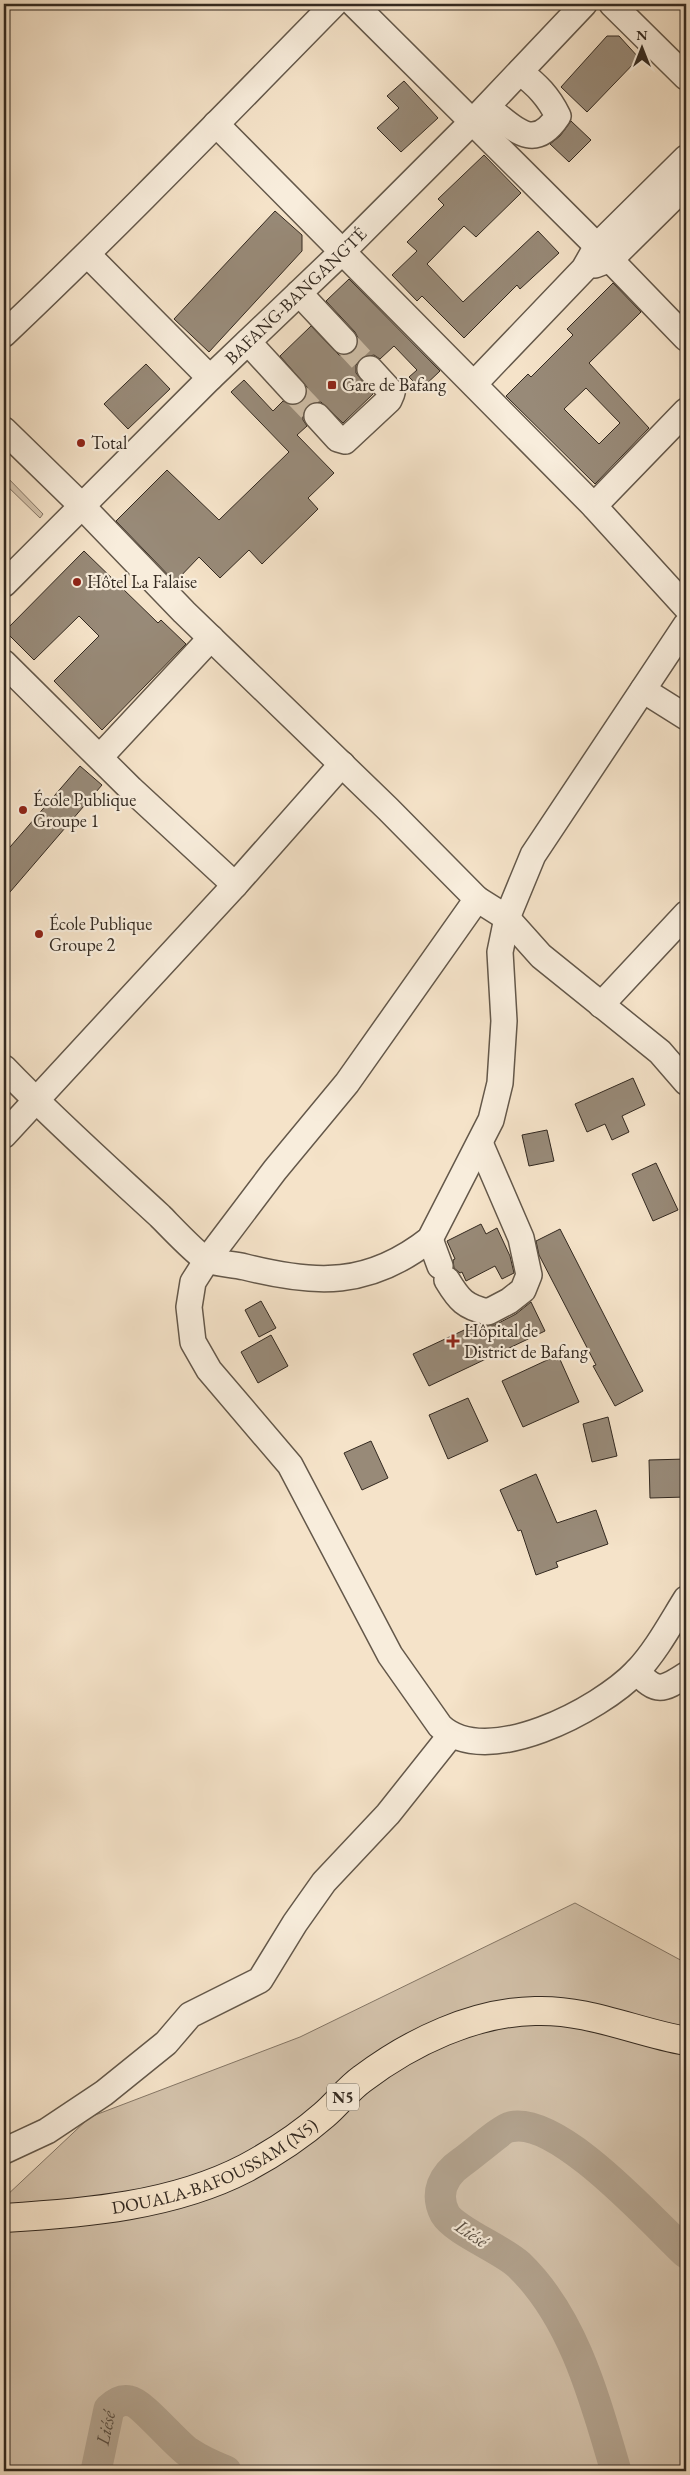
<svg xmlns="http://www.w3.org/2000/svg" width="690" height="2475" viewBox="0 0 690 2475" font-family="'EB Garamond',serif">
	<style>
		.green { fill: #d4c3ac; stroke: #847666 }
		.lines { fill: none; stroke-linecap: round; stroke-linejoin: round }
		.river { stroke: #b3a490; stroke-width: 31 }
		.building { fill: #988a78; stroke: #332920; fill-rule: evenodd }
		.minor-tunnel { stroke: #cebea7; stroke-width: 25; stroke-dasharray: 25 12; stroke-linecap: butt }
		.minor-casing { stroke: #64584a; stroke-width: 28 }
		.highway-casing { stroke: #332920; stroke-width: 30 }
		.minor { stroke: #f8eddc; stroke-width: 25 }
		.highway { stroke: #f5e3c9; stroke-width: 28 }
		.poi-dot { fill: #8f2418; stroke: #f8eddc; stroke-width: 2 }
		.labels { text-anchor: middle; stroke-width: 4.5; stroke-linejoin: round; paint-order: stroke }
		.shield { fill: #f8eddc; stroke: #6e6458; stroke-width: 1 }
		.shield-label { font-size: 16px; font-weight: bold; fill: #332920 }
		.street-label { font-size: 18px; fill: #332920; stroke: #f8eddc }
		.poi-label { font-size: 18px; fill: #332920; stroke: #f8eddc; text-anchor: start }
		.water-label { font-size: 19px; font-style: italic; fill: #594e42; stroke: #f8eddc }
	</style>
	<rect width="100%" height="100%" fill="#f5e3c9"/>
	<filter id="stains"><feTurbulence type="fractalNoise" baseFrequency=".004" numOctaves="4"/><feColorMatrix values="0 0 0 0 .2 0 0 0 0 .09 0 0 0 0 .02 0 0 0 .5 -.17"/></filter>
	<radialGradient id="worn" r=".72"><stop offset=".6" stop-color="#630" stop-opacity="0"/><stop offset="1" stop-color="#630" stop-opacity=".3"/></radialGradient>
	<g class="green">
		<polygon points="4,474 43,514 40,518 4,483"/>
		<polygon points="575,1903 686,1963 686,2471 4,2471 4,2198 90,2117 300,2037"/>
	</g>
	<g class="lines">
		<g class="river">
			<path id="s1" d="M96,2471L109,2409C115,2403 122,2399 130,2401C142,2403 174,2442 188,2452C200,2460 213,2466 226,2471"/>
			<path d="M616,2471C595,2400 574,2318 519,2265C502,2249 455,2231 445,2214C434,2193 443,2175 462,2162C471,2156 503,2128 510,2127C558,2115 652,2221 686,2253"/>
		</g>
	</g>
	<g class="building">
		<polygon points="607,36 619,36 639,58 587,112 561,87"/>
		<polygon points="404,81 438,118 401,152 377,128 399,108 387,96"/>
		<polygon points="571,121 591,140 569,162 550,144 560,136"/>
		<polygon points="484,155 521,193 476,237 464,226 427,264 463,302 538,231 559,253 520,289 517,285 464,338 422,296 417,301 392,275 417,251 407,242 444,205 438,199"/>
		<polygon points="275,211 302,235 302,251 209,352 174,319"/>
		<polygon points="349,279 440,371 421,389 409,377 417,370 394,346 380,359 374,355 361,358 356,365 356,373 373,394 343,423 321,402 308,405 303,412 303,420 307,426 297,435 334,473 308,498 318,509 262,564 249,550 220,578 199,557 175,582 116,521 167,470 219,520 289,452 231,392 244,380 273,411 283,401 296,405 303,401 307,395 307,387 280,356 311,326 339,355 347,355 354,351 358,338 355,332 326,301"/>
		<path d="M613,283L641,312L589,363L649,428L595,484L506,396L528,374L531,377L573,335L567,329ZM586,388L620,423L599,444L564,409Z"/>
		<polygon points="146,364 170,389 128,429 104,404"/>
		<polygon points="84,551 158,623 161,620 186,644 102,730 54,681 99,636 79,616 34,660 5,631"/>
		<polygon points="80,766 102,785 4,899 4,854"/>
		<polygon points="633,1078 645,1105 622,1116 629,1132 612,1140 605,1124 587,1132 575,1104"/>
		<polygon points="547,1130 554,1161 529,1166 522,1135"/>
		<polygon points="656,1163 678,1210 653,1221 632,1174"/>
		<polygon points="481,1224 486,1234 497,1228 510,1256 514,1273 502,1279 495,1266 466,1281 462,1272 460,1273 454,1268 453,1260 455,1259 447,1241"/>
		<polygon points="560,1229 643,1391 615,1406 593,1366 596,1365 539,1255 536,1241"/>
		<polygon points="261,1301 276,1328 259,1337 245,1310"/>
		<polygon points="531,1302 545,1331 429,1386 413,1354 477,1324 495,1325 516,1314"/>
		<polygon points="271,1335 288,1366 258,1383 241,1352"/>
		<polygon points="558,1355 579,1402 523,1427 502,1381"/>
		<polygon points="468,1398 488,1441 448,1459 429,1415"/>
		<polygon points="608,1417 617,1456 592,1462 583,1424"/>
		<polygon points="371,1441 388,1478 362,1490 344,1453"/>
		<polygon points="686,1459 686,1497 650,1498 649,1460"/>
		<polygon points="536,1474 557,1523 596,1510 608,1544 556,1562 558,1567 536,1575 521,1530 518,1531 500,1490"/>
	</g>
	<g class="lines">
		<g class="minor-tunnel">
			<polyline points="344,341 370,369"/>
			<polyline points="293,391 317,416"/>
		</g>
		<g class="minor-casing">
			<g id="minor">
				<polyline points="354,4 597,246 686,338"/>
				<polyline points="612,4 686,77"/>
				<path d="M487,107C513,127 533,154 558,116C548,96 537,85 520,72"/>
				<polyline points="216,124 594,506 686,607"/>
				<polyline points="88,255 210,378"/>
				<polyline points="595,265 611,259 686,185"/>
				<polyline points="299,293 344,341"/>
				<path d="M4,334C117,227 225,115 334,4"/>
				<polyline points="248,342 293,391"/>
				<polyline points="474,384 584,269 597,246 686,158"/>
				<polyline points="317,416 338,439 345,441 389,400 392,393 370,369"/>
				<polyline points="4,430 81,505 184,612 388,809 477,899 507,918 541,956 660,1052 686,1082"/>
				<polyline points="594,506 686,411"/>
				<path id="s2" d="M4,584L210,378L343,251L473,121L584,4"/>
				<polyline points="4,663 131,789 235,885"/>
				<polyline points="643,690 686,717"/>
				<polyline points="100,757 211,638"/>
				<path d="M477,899L347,1083L275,1170L207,1260L193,1282L189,1307L193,1342L209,1370L290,1465L390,1655L440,1726C486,1770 600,1710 637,1671C656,1651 671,1623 686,1599"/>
				<polyline points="601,1005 686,914"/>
				<path d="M4,1068C54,1120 108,1168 160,1216C170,1226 197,1255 207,1260C218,1264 233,1264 245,1267C316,1285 369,1287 430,1239L491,1120L500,1083L504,1021L500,952L507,918L533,855L686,625"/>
				<polyline points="4,1135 235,885 342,764"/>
				<polyline points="430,1239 440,1266"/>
				<path d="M447,1280C459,1300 465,1307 488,1312L509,1301L523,1290L529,1275L521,1238L480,1143"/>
				<path d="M637,1671C656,1694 663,1690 686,1675"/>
				<polyline points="4,2151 47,2131 104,2093 166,2043 190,2015 260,1980 295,1923 324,1882 388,1814 450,1736"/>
			</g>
		</g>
		<g class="highway-casing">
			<g id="highway">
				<path id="s3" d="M4,2218C85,2213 173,2206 246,2168C274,2153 300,2136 324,2115C337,2104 348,2089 362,2079C411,2042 474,2012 535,2011C588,2009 635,2032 686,2041"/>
			</g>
		</g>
		<use href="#minor" class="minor"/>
		<use href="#highway" class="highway"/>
	</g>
	<g class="poi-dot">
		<rect x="327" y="380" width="10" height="10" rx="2.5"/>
		<circle cx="81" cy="443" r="5"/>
		<circle cx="77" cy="582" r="5"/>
		<circle cx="23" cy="810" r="5"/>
		<circle cx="39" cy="934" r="5"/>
		<path d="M450.5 1333.5h5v5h5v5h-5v5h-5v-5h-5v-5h5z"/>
	</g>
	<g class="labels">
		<rect class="shield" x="327" y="2083.5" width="32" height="27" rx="4"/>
		<g class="shield-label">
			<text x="343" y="2103">N5</text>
		</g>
		<g class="street-label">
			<text dy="6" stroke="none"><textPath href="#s2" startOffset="410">BAFANG-BANGANGTÉ</textPath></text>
			<text dy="6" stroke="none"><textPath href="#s3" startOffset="220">DOUALA-BAFOUSSAM (N5)</textPath></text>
		</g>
		<g class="poi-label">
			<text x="342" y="391">Gare de Bafang</text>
			<text x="91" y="449">Total</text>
			<text x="87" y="588">Hôtel La Falaise</text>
			<text x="33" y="806">École Publique<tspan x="33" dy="21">Groupe 1</tspan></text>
			<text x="49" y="930">École Publique<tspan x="49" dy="21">Groupe 2</tspan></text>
			<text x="464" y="1337">Hôpital de<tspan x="464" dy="21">District de Bafang</tspan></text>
		</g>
		<g class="water-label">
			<text transform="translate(472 2233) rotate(34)" y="7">Liésé</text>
			<text dy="7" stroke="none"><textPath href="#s1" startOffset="44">Liésé</textPath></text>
		</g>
	</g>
	<rect width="690" height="2475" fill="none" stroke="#f5e3c9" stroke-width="20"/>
	<rect x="5" y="5" width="680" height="2465" fill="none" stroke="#332920" stroke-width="2.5"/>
	<rect x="10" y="10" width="670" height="2455" fill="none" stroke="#332920"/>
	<g transform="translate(642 48)" stroke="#f8eddc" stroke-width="4" paint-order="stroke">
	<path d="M0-4L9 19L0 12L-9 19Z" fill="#332920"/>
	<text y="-8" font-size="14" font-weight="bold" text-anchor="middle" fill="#332920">N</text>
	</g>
	<rect width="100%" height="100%" filter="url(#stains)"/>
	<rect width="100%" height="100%" fill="url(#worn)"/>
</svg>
